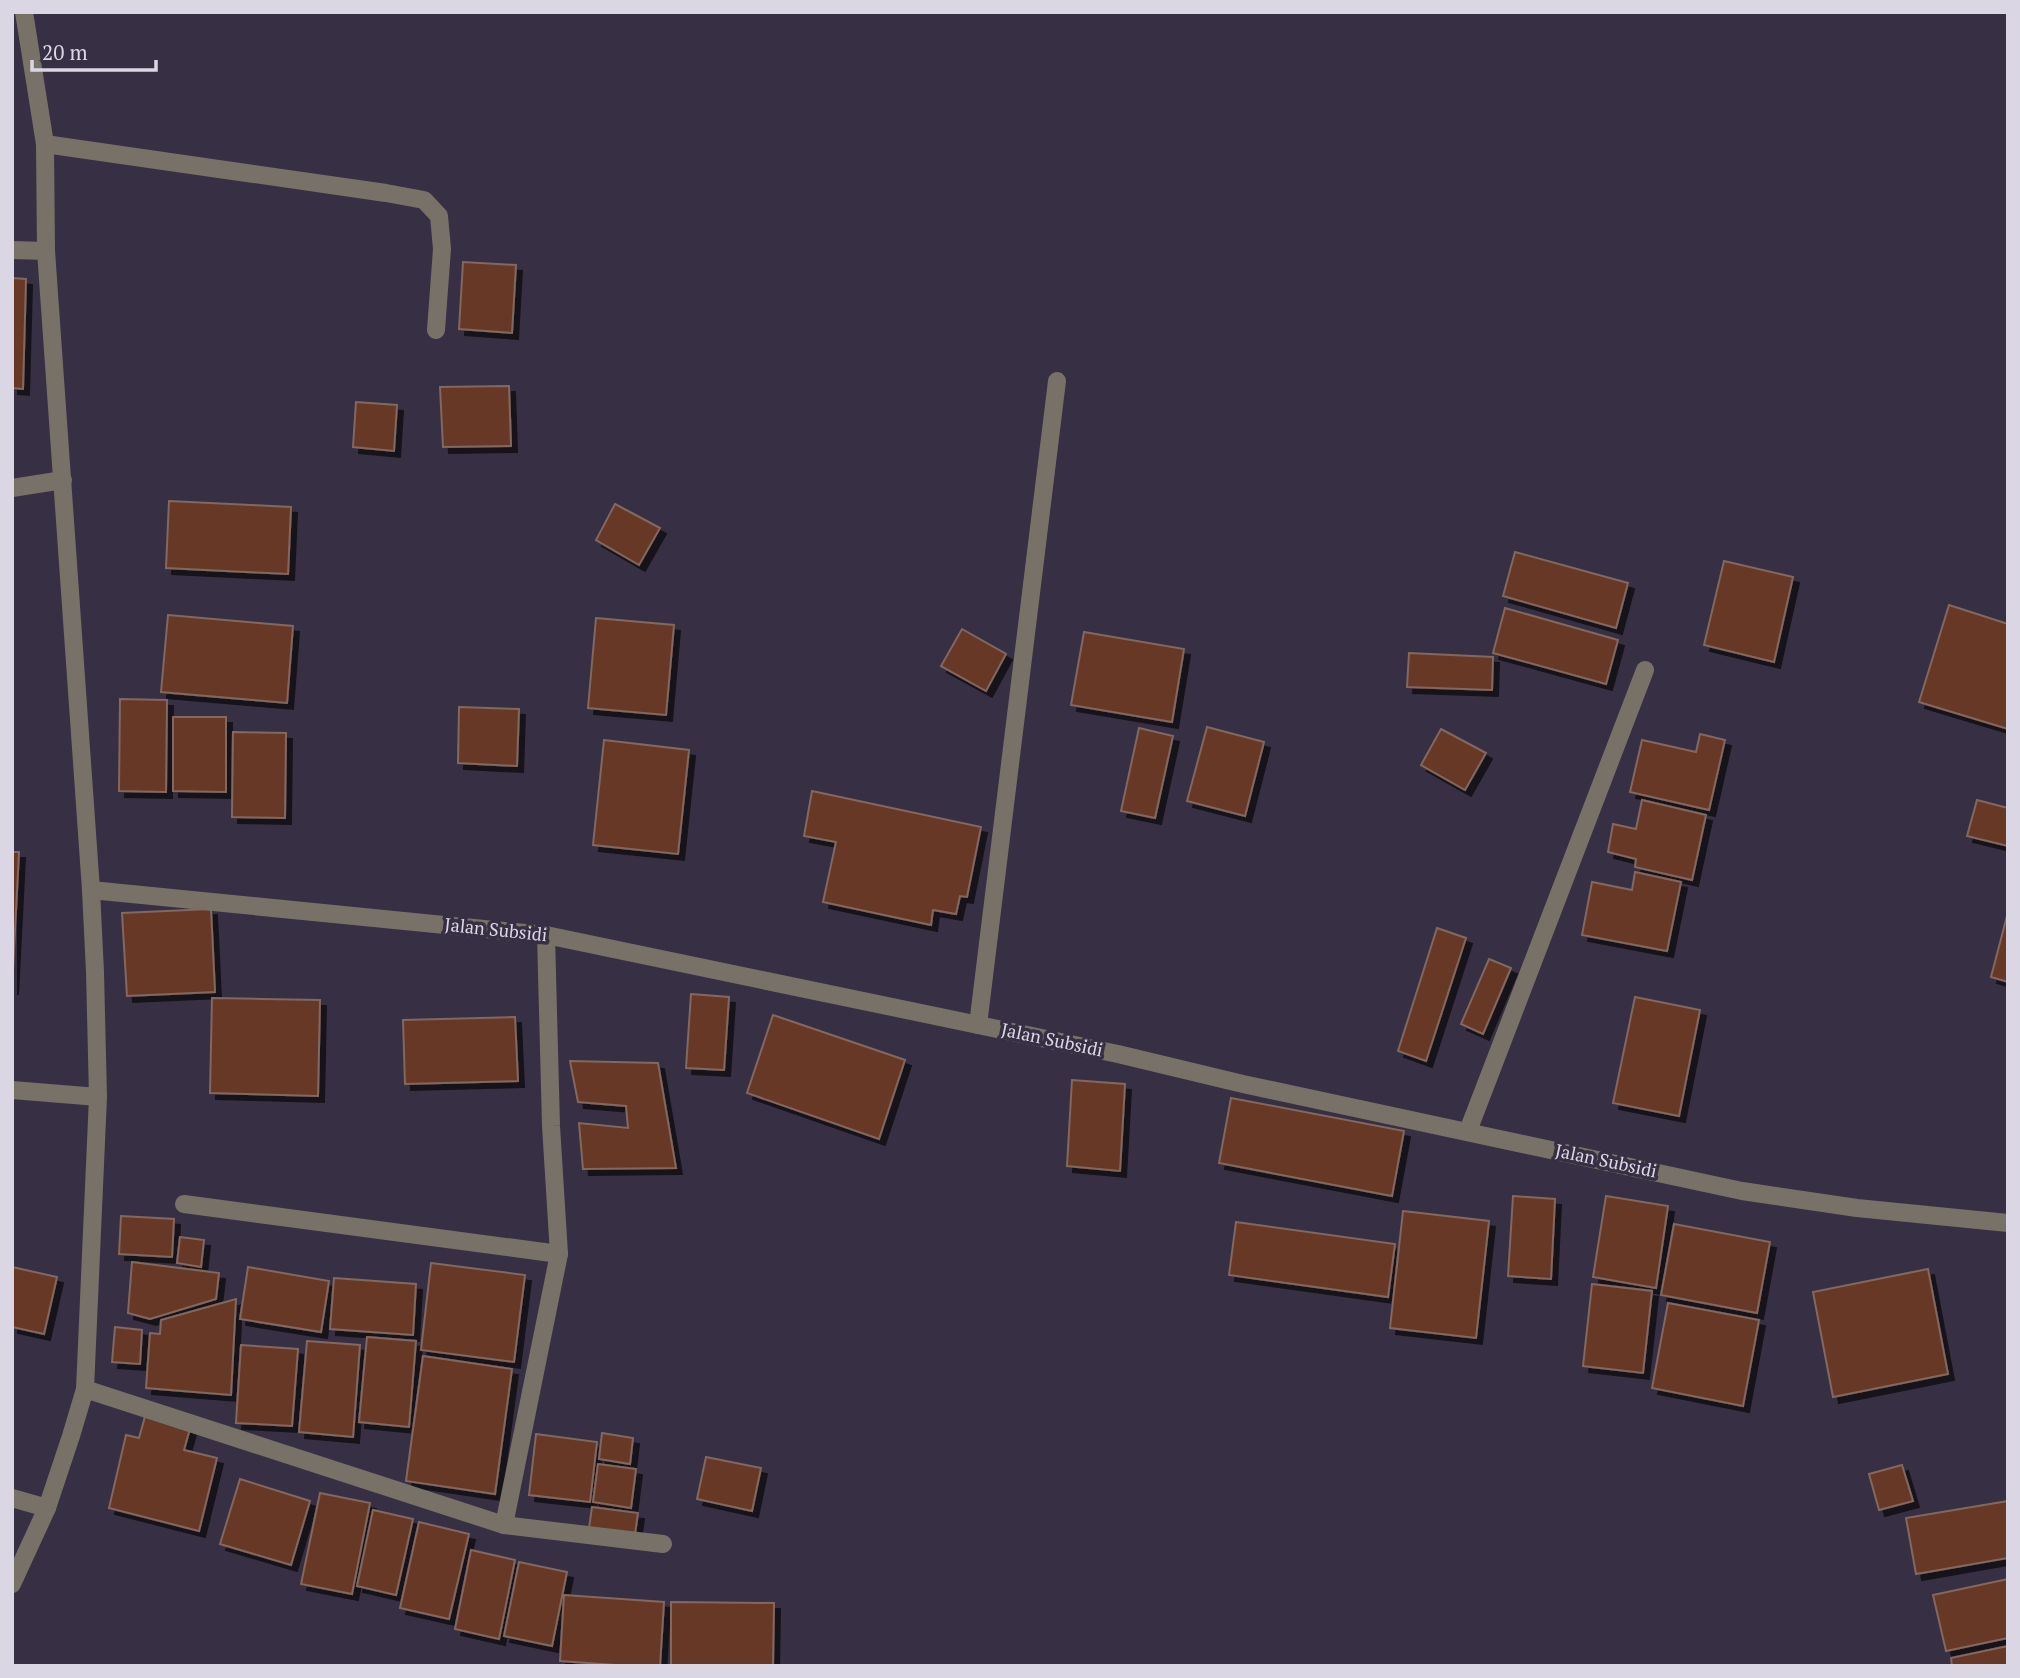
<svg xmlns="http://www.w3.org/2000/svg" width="2020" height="1678" viewBox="0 0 2020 1678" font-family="'PT Serif',serif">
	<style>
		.building { fill: #683726; stroke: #82675e; stroke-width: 2; filter: url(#shadow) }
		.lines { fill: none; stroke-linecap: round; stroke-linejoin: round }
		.minor { stroke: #787167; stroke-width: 18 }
		.labels { text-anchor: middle; stroke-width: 7; stroke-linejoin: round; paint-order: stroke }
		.street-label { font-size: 18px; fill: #dbd6e4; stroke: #372f44 }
	</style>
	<defs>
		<filter id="shadow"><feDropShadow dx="6" dy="6" stdDeviation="0" flood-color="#0009"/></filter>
	</defs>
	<rect width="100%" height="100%" fill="#372f44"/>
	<g class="building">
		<polygon points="463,262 516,265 512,333 459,329"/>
		<polygon points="12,278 26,279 23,389 12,388"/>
		<polygon points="509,386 511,446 443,447 440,387"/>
		<polygon points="356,402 397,405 394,451 353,447"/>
		<polygon points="169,501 291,507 288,574 166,568"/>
		<polygon points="615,504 660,528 639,565 596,540"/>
		<polygon points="1515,552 1628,583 1616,628 1503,596"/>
		<polygon points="1724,561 1793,577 1774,662 1704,645"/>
		<polygon points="1949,605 2008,624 2008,729 1919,702"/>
		<polygon points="1505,608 1618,640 1606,684 1493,653"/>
		<polygon points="168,615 293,626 287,703 161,692"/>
		<polygon points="596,618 674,625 666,715 588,708"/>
		<polygon points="962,629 1006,654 986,691 941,666"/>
		<polygon points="1084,632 1184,649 1172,722 1071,705"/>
		<polygon points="1409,653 1493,657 1492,690 1407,687"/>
		<polygon points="120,699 167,700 166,792 119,791"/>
		<polygon points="459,707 519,709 517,766 458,763"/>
		<polygon points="173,717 226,717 226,792 173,791"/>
		<polygon points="1207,727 1264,742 1245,816 1187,801"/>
		<polygon points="1139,728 1173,736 1155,818 1121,811"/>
		<polygon points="1441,729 1486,753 1465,790 1421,765"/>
		<polygon points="233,732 286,733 285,818 232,817"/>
		<polygon points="1700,734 1725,740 1709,810 1630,792 1642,740 1696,752"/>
		<polygon points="604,740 689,750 678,854 593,845"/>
		<polygon points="812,791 981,827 967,897 960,896 956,914 933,910 931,925 823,902 836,842 804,836"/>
		<polygon points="1642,800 1706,815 1692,880 1635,867 1636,859 1608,852 1613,824 1636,829"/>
		<polygon points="1977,800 2008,808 2008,846 1967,836"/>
		<polygon points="12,852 19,852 12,989"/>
		<polygon points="1635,872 1681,882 1667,951 1582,935 1592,882 1632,890"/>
		<polygon points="211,909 215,992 127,996 122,913"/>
		<polygon points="2008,912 2008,982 1991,977"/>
		<polygon points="1437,928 1466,938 1426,1061 1398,1051"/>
		<polygon points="1489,959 1511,968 1483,1034 1461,1024"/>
		<polygon points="691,994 729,997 724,1070 686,1068"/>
		<polygon points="1635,997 1700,1010 1679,1116 1613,1103"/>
		<polygon points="212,998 320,1000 318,1096 210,1093"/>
		<polygon points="773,1015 905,1060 879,1139 747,1093"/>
		<polygon points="515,1017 518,1081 405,1084 403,1020"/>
		<polygon points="570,1061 658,1063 676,1168 583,1169 579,1123 628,1128 626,1106 578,1102"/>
		<polygon points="1072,1080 1125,1084 1120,1171 1067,1166"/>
		<polygon points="1231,1098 1404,1131 1392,1196 1219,1163"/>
		<polygon points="1513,1196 1555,1199 1551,1279 1508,1276"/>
		<polygon points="1606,1196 1668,1206 1656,1288 1593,1277"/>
		<polygon points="1403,1211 1489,1221 1476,1338 1390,1328"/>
		<polygon points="121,1216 174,1219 172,1257 119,1254"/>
		<polygon points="1236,1222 1395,1244 1388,1297 1229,1275"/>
		<polygon points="1674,1224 1770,1242 1757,1313 1661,1295"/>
		<polygon points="180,1237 204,1240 201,1267 177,1263"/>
		<polygon points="132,1262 219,1273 216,1299 150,1319 128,1313"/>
		<polygon points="431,1263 525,1275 514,1362 421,1350"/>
		<polygon points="12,1267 57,1277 44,1334 12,1327"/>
		<polygon points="248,1267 329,1281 321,1332 240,1319"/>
		<polygon points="1928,1269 1948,1374 1833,1397 1813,1292"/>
		<polygon points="334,1278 416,1284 413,1335 330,1329"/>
		<polygon points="1592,1284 1652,1291 1643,1373 1583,1366"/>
		<polygon points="236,1299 231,1395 146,1388 150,1333 160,1334 161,1320"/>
		<polygon points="1668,1303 1759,1320 1743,1406 1652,1388"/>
		<polygon points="115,1327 142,1330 140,1364 112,1362"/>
		<polygon points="367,1337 416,1341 409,1427 359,1422"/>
		<polygon points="307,1341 360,1345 353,1437 299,1432"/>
		<polygon points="241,1345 298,1349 292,1426 236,1423"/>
		<polygon points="423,1356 512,1369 495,1494 406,1481"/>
		<polygon points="146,1413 191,1425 184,1450 217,1458 199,1531 109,1508 126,1435 139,1438"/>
		<polygon points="602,1433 633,1438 630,1464 599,1459"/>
		<polygon points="536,1434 597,1442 590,1502 529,1495"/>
		<polygon points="706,1457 761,1468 752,1511 697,1499"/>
		<polygon points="598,1464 636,1469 631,1508 593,1502"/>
		<polygon points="1902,1465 1913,1501 1879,1510 1869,1474"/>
		<polygon points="240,1479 310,1501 291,1565 220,1544"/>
		<polygon points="320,1493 370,1503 352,1594 301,1584"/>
		<polygon points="2008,1501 2008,1558 1916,1574 1906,1518"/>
		<polygon points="592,1507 638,1513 635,1534 589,1528"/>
		<polygon points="373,1510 413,1519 396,1595 357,1586"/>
		<polygon points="419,1522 469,1534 449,1619 400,1608"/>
		<polygon points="471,1550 515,1560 499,1639 455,1629"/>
		<polygon points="519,1562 567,1572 552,1646 504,1636"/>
		<polygon points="2008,1579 2008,1638 1946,1651 1933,1595"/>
		<polygon points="564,1595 664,1602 660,1666 630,1666 560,1661"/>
		<polygon points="671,1602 774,1603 773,1666 671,1666"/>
		<polygon points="2008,1646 2008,1666 1952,1666 1951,1658"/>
	</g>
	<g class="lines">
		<g class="minor">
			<polyline points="45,144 386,193 424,200 439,216 442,249 436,330"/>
			<polyline points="12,250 46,251"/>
			<polyline points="12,488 63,480"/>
			<polyline points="91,890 546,935 1118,1054 1243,1084 1742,1191 1857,1208 2008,1223"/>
			<polyline points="978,1025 1057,381"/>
			<polyline points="12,1090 98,1097"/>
			<polyline points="1468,1131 1645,670"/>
			<polyline points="184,1204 559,1254"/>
			<polyline points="85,1389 504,1525 663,1544"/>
			<polyline points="12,1498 47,1508"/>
			<polyline points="504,1525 559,1254 551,1126 546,935"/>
			<polyline points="12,1584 47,1508 71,1436 85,1389 98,1097 95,972 91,890 46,251 45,144 24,12"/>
		</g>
	</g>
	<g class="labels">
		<g class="street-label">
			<text transform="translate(496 930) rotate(6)" y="6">Jalan Subsidi</text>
			<text transform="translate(1052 1040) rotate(12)" y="6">Jalan Subsidi</text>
			<text transform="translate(1606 1161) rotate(12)" y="6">Jalan Subsidi</text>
		</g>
	</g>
	<rect width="2020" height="1678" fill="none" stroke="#dbd6e4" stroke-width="28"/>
	<path d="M32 60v10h124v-10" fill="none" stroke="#dbd6e4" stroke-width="3.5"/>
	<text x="42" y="60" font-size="21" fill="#dbd6e4" stroke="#372f44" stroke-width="5" paint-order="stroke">20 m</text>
</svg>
